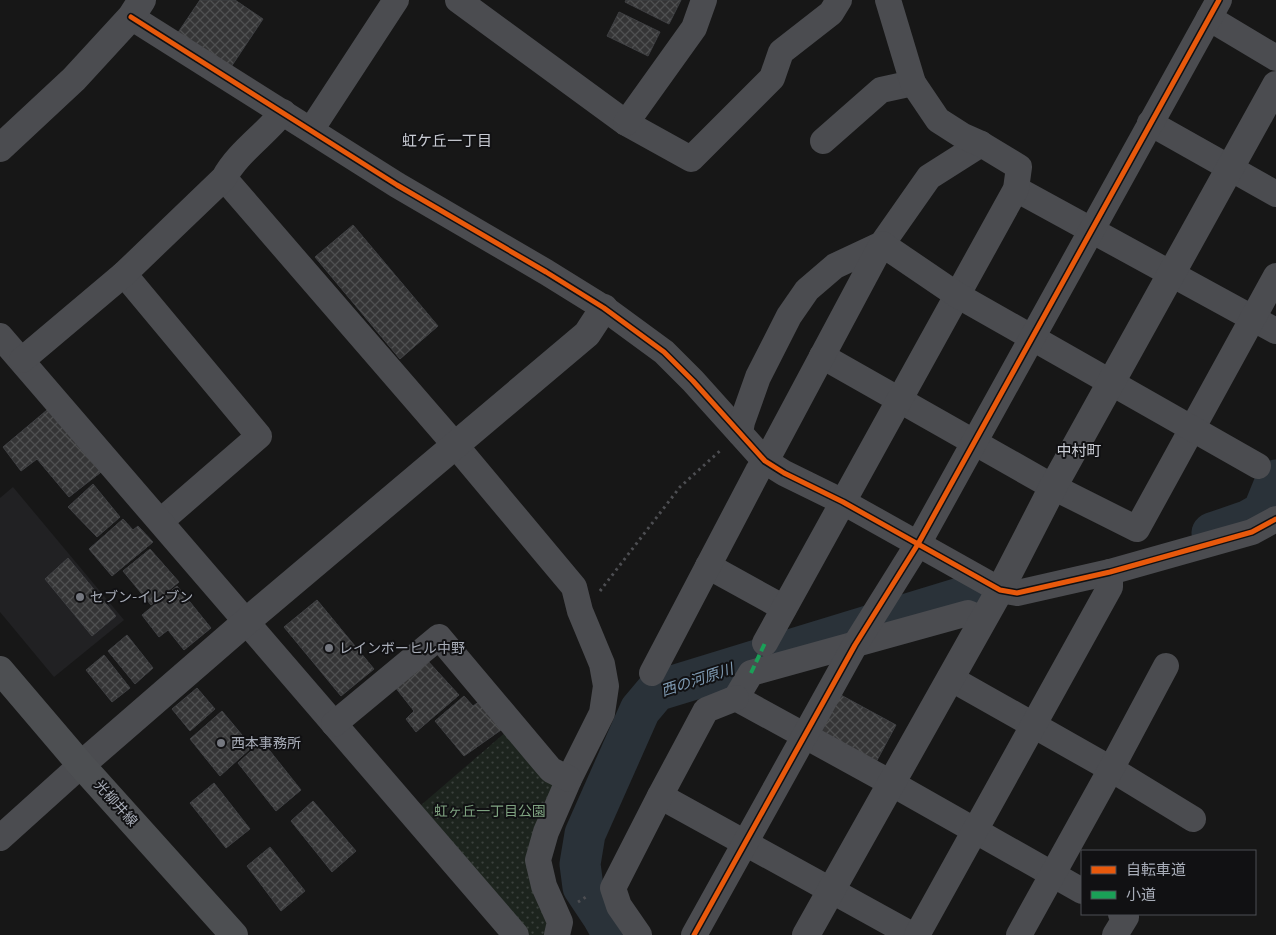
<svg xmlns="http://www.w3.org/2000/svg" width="1276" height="935" viewBox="0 0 1276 935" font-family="Montserrat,'Noto Sans JP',sans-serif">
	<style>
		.built { fill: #212123 }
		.park { fill: url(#park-dots) }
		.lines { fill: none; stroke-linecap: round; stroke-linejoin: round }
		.river { stroke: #2a3239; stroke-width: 41 }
		.building { fill: url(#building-cross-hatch); stroke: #3f4043 }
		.path { stroke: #4d4e52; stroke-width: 3; stroke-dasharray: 2.5 4; stroke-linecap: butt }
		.minor { stroke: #4b4c50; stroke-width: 26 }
		.tertiary { stroke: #4b4c50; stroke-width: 28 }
		.primary { stroke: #4d4f52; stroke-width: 28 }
		.quiet { stroke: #1a9f57; stroke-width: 4; stroke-dasharray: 8 4; stroke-linecap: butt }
		.cycleway-casing { stroke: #111113; stroke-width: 8 }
		.cycleway { stroke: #e8590c; stroke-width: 5 }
		.poi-dot { fill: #757880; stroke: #111113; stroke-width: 2 }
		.labels { text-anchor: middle; stroke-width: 4; stroke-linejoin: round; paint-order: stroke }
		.poi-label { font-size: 14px; fill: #a8adb8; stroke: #111113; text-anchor: start }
		.street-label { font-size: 14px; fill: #a8adb8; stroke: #111113 }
		.park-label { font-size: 14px; fill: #7fa381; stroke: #111113 }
		.neighbourhood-label { font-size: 15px; fill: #c9ccd4; stroke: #111113 }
		.water-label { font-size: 15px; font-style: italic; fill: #7f9bb3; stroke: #111113 }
	</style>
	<defs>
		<pattern id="park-dots" width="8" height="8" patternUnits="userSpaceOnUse" patternTransform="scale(1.25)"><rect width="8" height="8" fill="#1d241e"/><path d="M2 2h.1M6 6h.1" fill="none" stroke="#3b413d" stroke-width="1.8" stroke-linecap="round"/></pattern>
		<pattern id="building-cross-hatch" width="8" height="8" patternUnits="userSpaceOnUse" patternTransform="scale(1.25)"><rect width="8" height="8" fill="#353536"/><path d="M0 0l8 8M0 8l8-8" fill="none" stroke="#4f5051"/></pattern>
	</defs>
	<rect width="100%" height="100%" fill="#171717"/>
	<polygon class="built" points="13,487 124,620 54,677 0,612 0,498"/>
	<polygon class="park" points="507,731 555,785 535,836 552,929 547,935 528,935 420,806"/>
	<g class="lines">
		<g class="river">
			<polyline points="1212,533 1247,521 1263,512 1276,480"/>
			<polyline points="613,935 603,917 583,887 580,864 585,834 640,710 656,691 966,596"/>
		</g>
	</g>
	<g class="building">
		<polygon points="200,0 235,0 263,19 229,70 177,34"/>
		<polygon points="626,0 681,0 669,24 625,2"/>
		<polygon points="619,12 660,32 648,56 607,36"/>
		<polygon points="353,225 438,326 400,359 315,257"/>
		<polygon points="53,405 105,469 69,497 37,459 21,471 3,447"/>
		<polygon points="93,484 120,517 97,537 68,507"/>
		<polygon points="123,519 133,530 138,526 153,542 112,576 89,549"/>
		<polygon points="150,549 179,582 151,605 123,571"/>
		<polygon points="68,558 116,616 92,636 45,579"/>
		<polygon points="177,586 211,628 184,650 168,630 159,637 142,615"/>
		<polygon points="317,600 374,669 341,696 284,627"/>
		<polygon points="127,635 153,668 135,684 108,651"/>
		<polygon points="104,655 130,688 112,702 86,670"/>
		<polygon points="426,659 459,695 416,732 406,719 414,711 395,687"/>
		<polygon points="197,688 215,709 190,731 172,709"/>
		<polygon points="839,694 896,725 875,764 818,734"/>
		<polygon points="464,696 473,706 480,701 501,730 464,756 435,721"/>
		<polygon points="222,711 252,747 220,776 190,739"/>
		<polygon points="262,741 301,790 276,811 238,763"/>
		<polygon points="214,783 250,829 226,848 190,803"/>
		<polygon points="313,801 356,851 332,872 291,821"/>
		<polygon points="270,847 305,891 281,911 247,866"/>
	</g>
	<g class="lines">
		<g class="path">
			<polyline points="600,591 680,487 722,449"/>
			<polyline points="578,902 589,895"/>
		</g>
		<g class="minor">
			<polyline points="458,0 626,123 691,159 772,78 781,52 831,13 839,0"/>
			<polyline points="131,17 397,185 546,272 604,308 664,352 693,381 765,461 784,473 843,502 1000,590 1017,593 1110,572 1252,532 1276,519"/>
			<polyline points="1209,18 1276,58"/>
			<polyline points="626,123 694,28 704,0"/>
			<polyline points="1150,123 1276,194"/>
			<polyline points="311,130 396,0"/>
			<polyline points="823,141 881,90 913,83"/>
			<polyline points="224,178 456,446 574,587 580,611 602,664 606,686 602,713 569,779 546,832 538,860 544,886 560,922 557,935"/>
			<polyline points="1016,189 1276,331"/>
			<polyline points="124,274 259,436 161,521"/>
			<polyline points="0,336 516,935"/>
			<polyline points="822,356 1053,487 1137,529 1276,276"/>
			<path d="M22,360L124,274L224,178C238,152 265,135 283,112"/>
			<polyline points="740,433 742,422 758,377 789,316 807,290 835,266 882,244 929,177 981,144"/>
			<polyline points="708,566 784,608"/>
			<polyline points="983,619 968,613 751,673 736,698 891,783 1082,891"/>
			<polyline points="765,643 1016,189 1019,167 981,144 963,136 938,120 913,83 888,0"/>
			<polyline points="652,673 758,471 772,450 882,244 957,295 1258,466"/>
			<polyline points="950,678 1111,769 1193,819"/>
			<polyline points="334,724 439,637 551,770 569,779"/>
			<polyline points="660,796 912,935"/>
			<polyline points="0,838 81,765"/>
			<polyline points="639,935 619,906 613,888 660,796 706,710 736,698"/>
			<polyline points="694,935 855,645 918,544 1219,0"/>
			<polyline points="917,935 1110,587 1110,572"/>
			<polyline points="1019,935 1111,769 1166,666"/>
			<polyline points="1115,935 1126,917 1121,914"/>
		</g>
		<g class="tertiary">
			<polyline points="0,148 74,79 131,17 142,0"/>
			<polyline points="81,765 247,621 587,334 604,308"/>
			<polyline points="806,935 1000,590 1053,487 1276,85"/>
		</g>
		<polyline class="primary" points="0,670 81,765 234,935"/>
		<polyline class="quiet" points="751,673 765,643"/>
		<g class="cycleway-casing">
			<g id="cycleway">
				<polyline points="131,17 397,185 546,272 604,308 664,352 693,381 765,461 784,473 843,502 1000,590 1017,593 1110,572 1252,532 1276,519"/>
				<polyline points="694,935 855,645 918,544 1219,0"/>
			</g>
		</g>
		<use href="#cycleway" class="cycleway"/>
	</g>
	<g class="poi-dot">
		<circle cx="80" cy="597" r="5"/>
		<circle cx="329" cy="648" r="5"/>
		<circle cx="221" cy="743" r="5"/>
	</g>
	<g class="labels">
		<g class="poi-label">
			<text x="90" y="602">セブン-イレブン</text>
			<text x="339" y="653">レインボーヒル中野</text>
			<text x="231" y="748">西本事務所</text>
		</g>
		<g class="street-label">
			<text transform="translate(116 803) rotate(48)" y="5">光柳井線</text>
		</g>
		<g class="park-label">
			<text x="490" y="816">虹ヶ丘一丁目公園</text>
		</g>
		<g class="neighbourhood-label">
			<text x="447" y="146">虹ケ丘一丁目</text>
			<text x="1079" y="456">中村町</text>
		</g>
		<g class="water-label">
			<text transform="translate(697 680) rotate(-18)" y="5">西の河原川</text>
		</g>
	</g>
	<rect x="1081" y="850" width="175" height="65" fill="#111113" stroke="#4d4f55"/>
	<rect x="1091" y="866" width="25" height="8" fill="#e8590c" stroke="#4d4f55"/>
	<text x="1126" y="875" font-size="15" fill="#a8adb8">自転車道</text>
	<rect x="1091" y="891" width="25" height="8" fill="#1a9f57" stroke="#4d4f55"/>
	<text x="1126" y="900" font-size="15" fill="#a8adb8">小道</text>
</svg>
